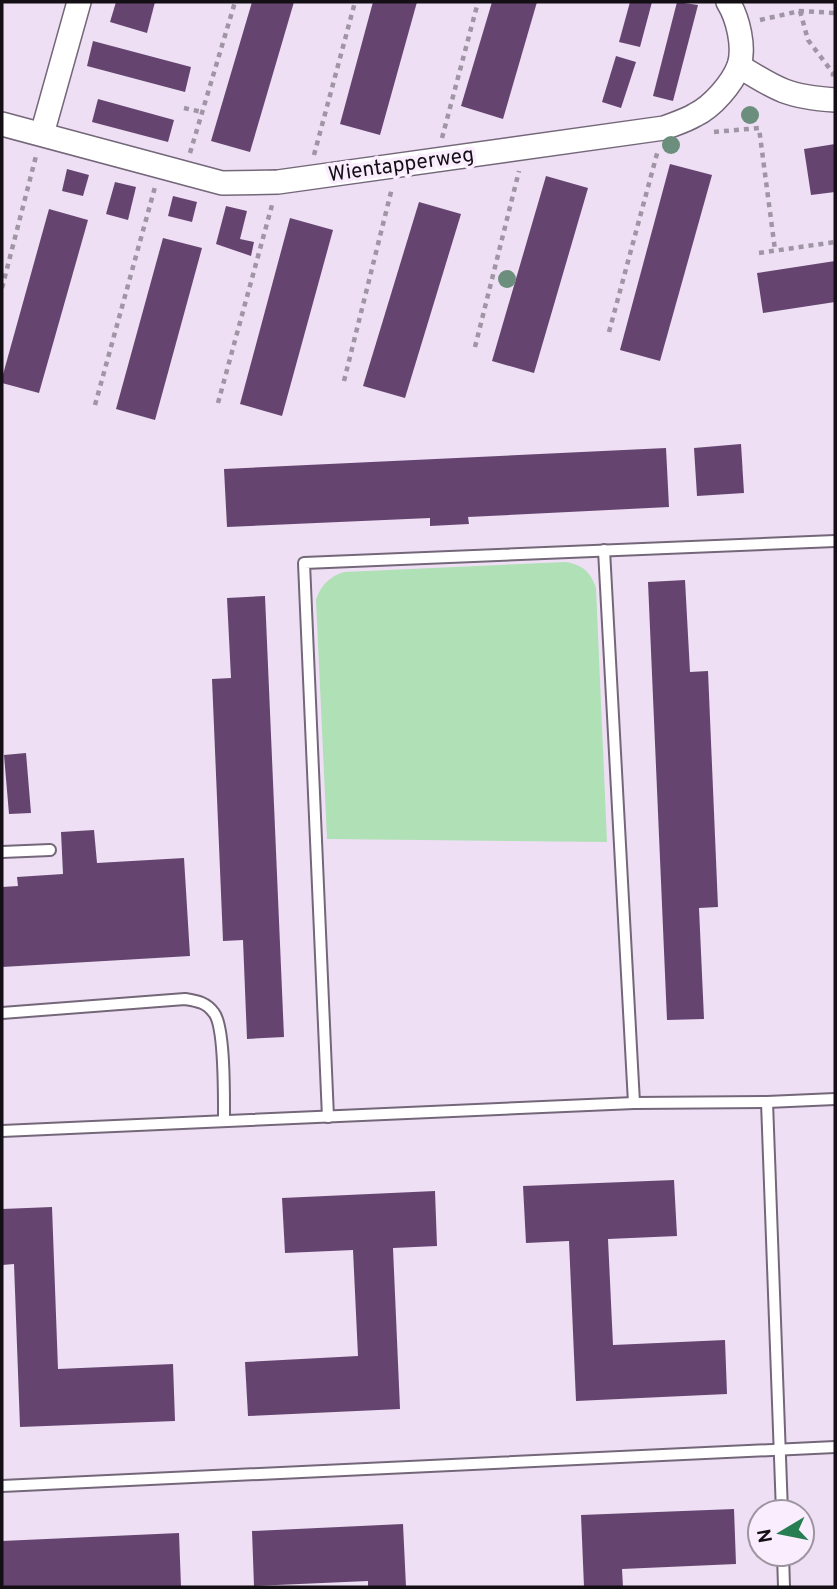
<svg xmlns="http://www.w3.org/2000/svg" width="837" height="1589" viewBox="0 0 837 1589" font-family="Overpass,sans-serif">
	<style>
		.green { fill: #b0e1b6 }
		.building { fill: #654570 }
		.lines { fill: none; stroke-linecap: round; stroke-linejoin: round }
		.lane-casing { stroke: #746779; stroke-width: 14 }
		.street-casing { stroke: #746779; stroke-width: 26 }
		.path { stroke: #a095a4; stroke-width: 4.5; stroke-dasharray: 5 5; stroke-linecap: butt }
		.lane { stroke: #fff; stroke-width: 10 }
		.street { stroke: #fff; stroke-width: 23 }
		.tree { fill: #6b8f7c }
		.labels { text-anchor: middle; stroke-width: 7; stroke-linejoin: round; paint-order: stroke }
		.street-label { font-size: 21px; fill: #140f15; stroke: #faeefe }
	</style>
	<rect width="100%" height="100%" fill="#eedff4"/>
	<path class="green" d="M566,562C582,565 590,571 596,588L607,842L327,839L316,600C320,586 330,576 344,572Z"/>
	<g class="building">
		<polygon points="116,2 155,2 147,33 110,22"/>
		<polygon points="252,2 294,2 250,152 211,141"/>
		<polygon points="373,2 417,2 380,135 340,124"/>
		<polygon points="492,2 537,2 503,119 461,106"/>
		<polygon points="630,2 652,2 640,47 619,42"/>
		<polygon points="677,2 698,5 673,101 653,96"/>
		<polygon points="93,41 191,67 185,92 87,66"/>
		<polygon points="616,56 636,62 621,108 602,102"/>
		<polygon points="98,99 174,120 168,142 92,122"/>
		<polygon points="835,144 835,192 811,195 804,149"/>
		<polygon points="670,164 712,175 660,361 620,350"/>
		<polygon points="67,169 89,175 83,196 62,191"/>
		<polygon points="546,176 588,188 534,373 492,361"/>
		<polygon points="115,182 136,187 128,220 106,214"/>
		<polygon points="173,196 197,202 192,222 168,216"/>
		<polygon points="419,202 461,214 405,398 363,386"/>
		<polygon points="226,206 247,211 240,239 254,242 251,256 216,244"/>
		<polygon points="49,209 88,220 39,393 2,383 2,378"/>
		<polygon points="290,218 333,230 282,416 240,404"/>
		<polygon points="163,238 202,248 155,420 116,409"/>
		<polygon points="835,261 835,302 763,313 757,273"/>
		<polygon points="741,444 744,493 697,496 694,448"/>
		<polygon points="666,448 669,507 468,517 469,524 430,526 430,518 227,527 224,469"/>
		<polygon points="685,580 690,672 708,671 718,907 699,908 704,1019 667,1020 648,582"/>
		<polygon points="265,596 284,1037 247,1039 243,940 223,941 212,679 231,678 227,598"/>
		<polygon points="26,753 31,813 9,814 4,755"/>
		<polygon points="94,830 97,863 184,858 190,956 2,967 2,887 18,886 17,877 63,874 61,832"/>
		<polygon points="674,1180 677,1236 608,1239 613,1345 725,1340 727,1394 576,1401 569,1241 526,1243 523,1186"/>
		<polygon points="435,1191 437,1246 393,1248 400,1409 248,1416 245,1362 358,1356 353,1250 285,1253 282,1198"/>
		<polygon points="52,1207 58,1369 173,1364 175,1421 20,1427 14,1264 2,1265 2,1209"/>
		<polygon points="734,1509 736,1564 622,1569 623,1587 584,1587 581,1515"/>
		<polygon points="403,1524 406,1587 368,1587 368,1581 254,1586 252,1531"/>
		<polygon points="179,1533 181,1587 2,1587 2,1541"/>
	</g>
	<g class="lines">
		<g class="lane-casing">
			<g id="lane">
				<polyline points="604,550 634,1103"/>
				<polyline points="2,852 50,850"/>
				<path d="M2,1013L185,999C197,1001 206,1002 214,1013C225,1027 224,1099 224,1121"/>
				<polyline points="767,1102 782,1512"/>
				<polyline points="328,1117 304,563 835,541"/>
				<polyline points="2,1131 634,1103 767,1102 835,1099"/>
				<polyline points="2,1486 835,1447"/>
				<polyline points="783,1554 784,1587"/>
			</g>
		</g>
		<g class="street-casing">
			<g id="street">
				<path d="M739,66C777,90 789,97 835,100"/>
				<path d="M2,124L222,183L278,182L664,128C674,124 685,121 695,115C712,107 732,84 739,66C745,47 738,18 728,2"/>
				<polyline points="42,134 79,2"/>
			</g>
		</g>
		<g class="path">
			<polyline points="800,11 808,40 833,73 833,79"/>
			<polyline points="760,20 800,11 835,13"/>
			<polyline points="184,108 202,112"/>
			<polyline points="714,132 759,128 775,250"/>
			<polyline points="442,138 478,2"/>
			<polyline points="190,153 235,2"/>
			<polyline points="314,155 355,2"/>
			<polyline points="759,253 835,242"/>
			<polyline points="2,288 36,156"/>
			<polyline points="609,332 658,150"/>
			<polyline points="475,347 519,171"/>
			<polyline points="344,381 392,188"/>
			<polyline points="218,403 272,205"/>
			<polyline points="95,405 155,187"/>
		</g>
		<use href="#lane" class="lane"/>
		<use href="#street" class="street"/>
	</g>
	<g class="tree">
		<circle cx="750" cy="115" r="9"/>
		<circle cx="671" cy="145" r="9"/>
		<circle cx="507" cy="279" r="9"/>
	</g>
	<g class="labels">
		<g class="street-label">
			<text transform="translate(401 164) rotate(-8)" y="7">Wientapperweg</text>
		</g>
	</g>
	<rect width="837" height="1589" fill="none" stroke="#140f15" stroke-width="7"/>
	<g transform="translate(781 1533) rotate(260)"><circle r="33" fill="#faeefe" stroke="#9e95a1" stroke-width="2"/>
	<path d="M0-5L12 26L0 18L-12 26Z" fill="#277e52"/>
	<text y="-10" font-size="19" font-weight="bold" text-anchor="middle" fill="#140f15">N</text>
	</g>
</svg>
